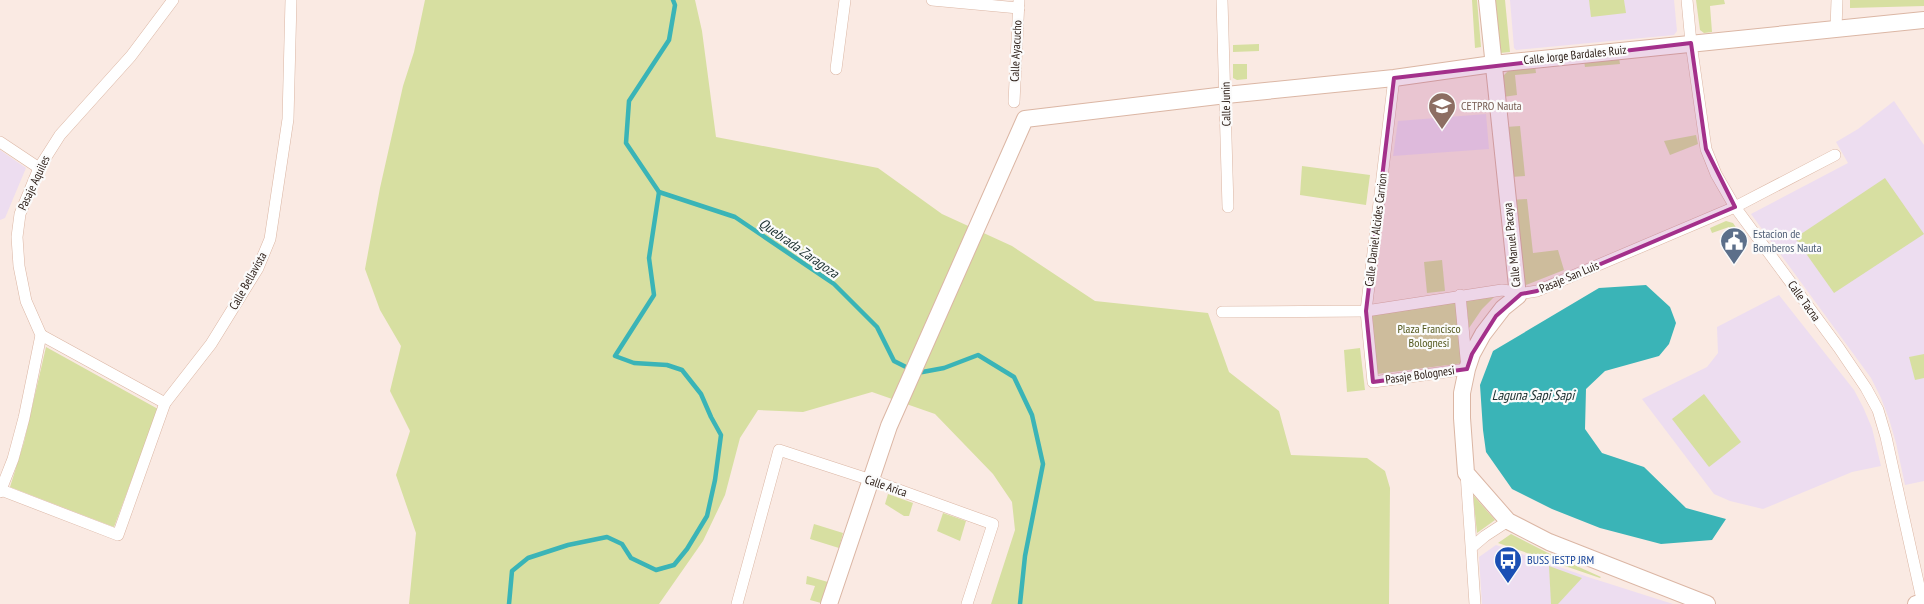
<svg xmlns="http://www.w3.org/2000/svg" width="1924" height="604" viewBox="0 0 1924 604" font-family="'PT Sans Narrow',sans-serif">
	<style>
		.education { fill: #edddf0 }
		.green { fill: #d7dfa1 }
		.water { fill: #3ab4b7 }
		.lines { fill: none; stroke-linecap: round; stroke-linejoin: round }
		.stream { stroke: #3ab4b7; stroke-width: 4.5 }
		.street-casing { stroke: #dbb6a4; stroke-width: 12 }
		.secondary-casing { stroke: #dbb6a4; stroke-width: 18 }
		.street { stroke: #fff; stroke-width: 11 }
		.secondary { stroke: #fff; stroke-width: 16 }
		.marked { fill: #a3308b; fill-opacity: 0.2; stroke: #a3308b; stroke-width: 4; stroke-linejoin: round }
		.labels { text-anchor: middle; stroke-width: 4.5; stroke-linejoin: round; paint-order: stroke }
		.street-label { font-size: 12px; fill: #2e2019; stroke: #fbfbfb }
		.education-label { font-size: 12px; fill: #785e54; stroke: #fbfbfb; text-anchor: start }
		.service-label { font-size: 12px; fill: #4e5e75; stroke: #fbfbfb; text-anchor: start }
		.park-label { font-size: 12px; fill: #54591f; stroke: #fbfbfb }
		.transit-label { font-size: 12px; fill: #164399; stroke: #fbfbfb; text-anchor: start }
		.water-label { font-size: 14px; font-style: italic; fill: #1a2f2f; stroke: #fbfbfb }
	</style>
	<rect width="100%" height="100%" fill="#faeae3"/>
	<g class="education">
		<polygon points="1510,0 1674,0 1677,31 1674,35 1516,50 1514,48"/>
		<polygon points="1894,101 1924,145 1924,481 1905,485 1896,443 1889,419 1881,398 1871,378 1751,214 1848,163 1836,142 1858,129"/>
		<polygon points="1486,114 1489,149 1393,156 1398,121"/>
		<polygon points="0,150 26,168 5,218 0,220"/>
		<polygon points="1779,295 1854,390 1863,407 1872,428 1881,466 1852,472 1763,509 1730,501 1714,494 1642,399 1707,367 1718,353 1717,327"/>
		<polygon points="1496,545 1588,577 1673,604 1482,604 1479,557"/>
	</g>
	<g class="green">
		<polygon points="425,0 695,0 702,31 716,137 878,168 942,214 1012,246 1095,301 1208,313 1229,372 1279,411 1291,455 1367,458 1385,471 1390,488 1389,604 991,604 1015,530 1012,502 993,474 935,414 872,392 803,412 758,410 740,438 725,495 703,541 659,604 409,604 416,533 396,475 410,431 390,391 401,346 380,310 365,269 380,188 403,86 414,52"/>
		<polygon points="1472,0 1477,0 1481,47 1475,48"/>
		<polygon points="1495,0 1505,0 1510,52 1500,53"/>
		<polygon points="1589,0 1624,0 1626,13 1591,17"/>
		<polygon points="1696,0 1724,0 1725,4 1710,6 1712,32 1704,33 1700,30"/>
		<polygon points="1850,0 1924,0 1924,6 1850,8"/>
		<polygon points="1259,44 1259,51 1233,52 1233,45"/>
		<polygon points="1619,58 1620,64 1585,67 1584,61"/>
		<polygon points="1233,64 1247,64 1247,79 1237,80 1233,78"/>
		<polygon points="1535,66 1536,73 1515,75 1517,95 1503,97 1503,76 1509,70"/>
		<polygon points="1520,126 1525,176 1511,177 1506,127"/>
		<polygon points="1696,135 1698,144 1670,155 1664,141"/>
		<polygon points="1302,166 1370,175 1366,205 1300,195"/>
		<polygon points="1885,178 1924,234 1834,293 1795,238"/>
		<polygon points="1527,199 1533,253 1558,250 1564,270 1526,285 1519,281 1510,200"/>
		<polygon points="1726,221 1733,223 1748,245 1741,249 1729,227 1712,233 1710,228"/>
		<polygon points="1442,260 1445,291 1427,293 1424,262"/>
		<polygon points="1495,296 1482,309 1469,328 1466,299"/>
		<polygon points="1456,299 1464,363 1377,374 1368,315"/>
		<polygon points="46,347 158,409 114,527 10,487 24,442"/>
		<polygon points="1360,348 1365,390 1347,392 1344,350"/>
		<polygon points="1924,354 1924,378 1915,380 1909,357"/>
		<polygon points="1704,394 1741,442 1709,467 1672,419"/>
		<polygon points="888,494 913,503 909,516 904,516 885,504"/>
		<polygon points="1473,495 1495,520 1477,533"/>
		<polygon points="943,513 966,521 960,541 937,531"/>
		<polygon points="814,524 843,533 839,548 810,539"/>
		<polygon points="1511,534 1550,554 1601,577 1600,578 1498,543"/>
		<polygon points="1549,566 1582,578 1558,604 1551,604"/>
		<polygon points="807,576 828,582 821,603 810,600 815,586 806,584"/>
	</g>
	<polygon class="water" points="1646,285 1670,307 1676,323 1669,344 1659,356 1605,371 1586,389 1585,429 1602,453 1644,467 1686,508 1726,519 1712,540 1661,544 1600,528 1552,509 1512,489 1486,452 1483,430 1480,385 1493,351 1599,288"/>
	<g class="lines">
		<g class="stream">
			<polyline points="673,0 675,5 669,40 629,101 626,143 659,192 735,217 834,284 877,327 894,361 910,369"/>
			<polyline points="917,373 944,368 978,355 1014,377 1032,415 1043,464 1025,556 1020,604"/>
			<polyline points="509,604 512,571 528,558 568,545 607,537 622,544 631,558 656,570 674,565 687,549 707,516 715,480 721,435 711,417 701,394 682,370 667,365 634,363 615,356 654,295 649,258 659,192"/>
		</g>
		<g class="street-casing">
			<g id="street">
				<polyline points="932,0 1019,8"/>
				<polyline points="1222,0 1228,207"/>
				<polyline points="1687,0 1691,43 1706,149 1716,174 1735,207 1839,348 1866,388 1878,410 1886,437 1923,604"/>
				<polyline points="1836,29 1837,0"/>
				<polyline points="836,69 845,0"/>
				<polyline points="1394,78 1366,311 1373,382 1467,369 1460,295"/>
				<polyline points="1014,102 1019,0"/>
				<polyline points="0,142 39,168"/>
				<polyline points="1222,312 1366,311 1502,290 1524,293 1537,291 1735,207 1835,155"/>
				<polyline points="41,335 165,403"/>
				<polyline points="1466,473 1475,604"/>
				<polyline points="1,490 118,535 165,403 211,344 258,268 270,239 288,119 291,0"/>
				<polyline points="0,492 13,459 24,418 41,335 26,301 19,266 17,237 20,214 39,168 60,135 131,56 173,0"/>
				<polyline points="1472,547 1485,536 1508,521"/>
				<polyline points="737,604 779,450 871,480 993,524 967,604"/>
			</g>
		</g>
		<g class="secondary-casing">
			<g id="secondary">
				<polyline points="1487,0 1518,296 1503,308 1483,334 1472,354 1467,369 1462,393 1462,418 1466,473 1508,521 1549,542 1707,604"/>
				<polyline points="829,604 889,426 1025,119 1226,95 1394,78 1493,64 1924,20"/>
				<polyline points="1916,604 1924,602"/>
			</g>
		</g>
		<use href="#street" class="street"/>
		<use href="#secondary" class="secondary"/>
	</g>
	<path class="marked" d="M1691,43L1706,149L1735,207L1537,291L1521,294L1496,316L1472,354L1467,369L1373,382L1366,311L1394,78Z"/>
	<defs>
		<g id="university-pin" transform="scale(1.4375)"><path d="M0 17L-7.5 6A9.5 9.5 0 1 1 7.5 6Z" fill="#8d6e63" stroke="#fbfbfb"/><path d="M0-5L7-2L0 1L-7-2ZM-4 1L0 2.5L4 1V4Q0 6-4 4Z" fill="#fff"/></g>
		<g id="civic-pin" transform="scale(1.4375)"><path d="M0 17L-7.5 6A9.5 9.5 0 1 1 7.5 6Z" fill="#5c6f8a" stroke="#fbfbfb"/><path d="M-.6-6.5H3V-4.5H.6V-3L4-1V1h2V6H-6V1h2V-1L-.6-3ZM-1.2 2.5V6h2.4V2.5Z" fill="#fff"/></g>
		<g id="bus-pin" transform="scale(1.4375)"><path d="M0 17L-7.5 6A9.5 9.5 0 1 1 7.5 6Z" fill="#1a4fb4" stroke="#fbfbfb"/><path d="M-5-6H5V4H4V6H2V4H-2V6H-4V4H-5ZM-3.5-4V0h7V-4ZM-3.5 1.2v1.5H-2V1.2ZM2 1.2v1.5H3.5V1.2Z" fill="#fff"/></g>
	</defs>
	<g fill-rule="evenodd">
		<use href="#university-pin" x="1442" y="106"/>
		<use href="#civic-pin" x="1734" y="241"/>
		<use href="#bus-pin" x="1508" y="560"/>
	</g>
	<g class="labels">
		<g class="street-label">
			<text transform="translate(1016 51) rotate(-87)" y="4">Calle Ayacucho</text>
			<text transform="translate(1575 55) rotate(-6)" y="4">Calle Jorge Bardales Ruiz</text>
			<text transform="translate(1226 104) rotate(-91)" y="4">Calle Junin</text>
			<text transform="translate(34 183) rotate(-65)" y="4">Pasaje Aquiles</text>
			<text transform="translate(1376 230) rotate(-83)" y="4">Calle Daniel Alcides Carrion</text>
			<text transform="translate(1512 245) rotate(-96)" y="4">Calle Manuel Pacaya</text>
			<text transform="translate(1569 277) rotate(-23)" y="4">Pasaje San Luis</text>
			<text transform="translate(248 281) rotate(-61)" y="4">Calle Bellavista</text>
			<text transform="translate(1804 301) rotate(54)" y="4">Calle Tacna</text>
			<text transform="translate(1420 375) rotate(-8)" y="4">Pasaje Bolognesi</text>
			<text transform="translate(886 486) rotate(19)" y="4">Calle Arica</text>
		</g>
		<g class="education-label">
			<text x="1461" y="110">CETPRO Nauta</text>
		</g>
		<g class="service-label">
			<text x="1753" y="238">Estacion de<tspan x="1753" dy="14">Bomberos Nauta</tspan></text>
		</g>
		<g class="park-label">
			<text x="1429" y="333">Plaza Francisco<tspan x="1429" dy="14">Bolognesi</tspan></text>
		</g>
		<g class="transit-label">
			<text x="1527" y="564">BUSS IESTP JRM</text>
		</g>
		<g class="water-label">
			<text transform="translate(799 248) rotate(35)" y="5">Quebrada Zaragoza</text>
			<text x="1533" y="400">Laguna Sapi Sapi</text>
		</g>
	</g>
</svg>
